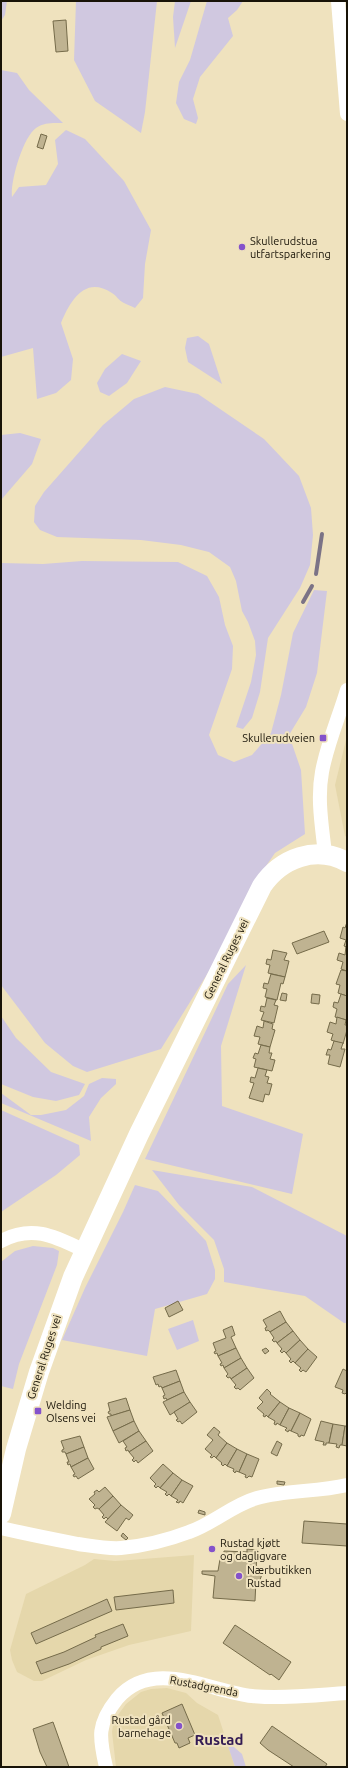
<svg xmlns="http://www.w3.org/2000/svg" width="348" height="1768" viewBox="0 0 348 1768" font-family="Ubuntu,sans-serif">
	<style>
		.built { fill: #e5d7ab }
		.green { fill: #d0c8e0 }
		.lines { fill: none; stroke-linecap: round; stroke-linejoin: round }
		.stream { stroke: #7b7386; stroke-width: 4 }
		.building { fill: #bfb391; stroke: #756b4a }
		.minor { stroke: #fff; stroke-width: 14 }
		.secondary { stroke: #fff; stroke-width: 20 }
		.poi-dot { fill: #8452cb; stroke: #efe2be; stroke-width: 1.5 }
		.labels { text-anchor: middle; stroke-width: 4; stroke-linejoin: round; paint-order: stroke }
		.poi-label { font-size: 11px; fill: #181307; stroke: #efe2be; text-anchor: start }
		.street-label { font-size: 11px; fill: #181307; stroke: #efe2be }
		.district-label { font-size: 15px; font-weight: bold; fill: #321a53; stroke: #efe2be }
	</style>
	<rect width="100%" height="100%" fill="#efe2be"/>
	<g class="built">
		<polygon points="347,736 347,837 345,836 335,785"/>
		<polygon points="194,1555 191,1631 129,1645 86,1660 42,1681 34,1681 17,1672 12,1660 10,1650 26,1594 85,1565 94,1559 115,1561 130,1560"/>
		<polygon points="167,1688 186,1693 197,1703 218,1715 235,1767 116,1767 112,1732 113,1725 118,1715 126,1704 141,1692 151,1689"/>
	</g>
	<g class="green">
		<polygon points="1,1 7,1 5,15 1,21"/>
		<polygon points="76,1 157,1 145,112 141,133 95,101 74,60"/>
		<polygon points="175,1 191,1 175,48 173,17"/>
		<polygon points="207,1 243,1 237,10 228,18 233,36 200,77 193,99 198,118 196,124 184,119 176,103 179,82 190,60"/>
		<path d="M1,70L17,73L29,90L63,123C53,123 45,122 36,128C23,137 10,182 12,197L19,187L46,185L58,164L55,140L66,130L85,139L124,181L151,230L145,264L143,298L135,308C132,306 127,305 124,303C119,301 117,296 112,293C85,275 70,301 61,323L73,359L71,380L56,393L37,399L33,348L1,357Z"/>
		<polygon points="198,336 209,344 222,384 188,362 185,348 187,338"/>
		<polygon points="122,354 141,361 127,383 109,396 100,392 97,383 105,369"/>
		<polygon points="165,387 198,394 264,439 299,476 311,508 313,535 310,565 300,588 268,638 260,692 252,718 243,729 236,727 251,682 256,655 255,641 248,622 242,611 236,581 230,567 209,552 181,545 141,540 57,537 40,530 34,522 35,506 44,492 103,425 134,399"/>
		<polygon points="20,433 41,439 32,464 1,500 1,435"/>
		<polygon points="82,561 178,562 207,576 219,597 225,625 233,646 232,669 209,735 218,755 234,762 252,755 271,733 281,695 293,633 314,590 327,591 317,673 306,707 289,735 301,770 305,834 275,853 253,885 211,968 161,1049 87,1072 73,1066 45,1043 1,985 1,563 43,564"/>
		<polygon points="246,965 221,1046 222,1106 303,1134 292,1194 145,1159 228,984"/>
		<polygon points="1,1016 16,1038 51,1072 85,1084 79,1095 56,1101 33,1097 1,1084"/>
		<polygon points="102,1078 116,1079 116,1084 101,1098 89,1117 91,1141 1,1103 1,1093 31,1115 41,1115 66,1110 84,1096 89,1084"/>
		<polygon points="1,1110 79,1145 80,1155 56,1175 1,1212"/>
		<polygon points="152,1170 252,1187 347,1236 347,1323 344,1323 305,1296 224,1282 224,1269 214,1240 179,1205"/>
		<polygon points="135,1185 158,1191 206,1241 215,1270 215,1279 207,1294 155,1309 147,1356 62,1340 85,1288 123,1212"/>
		<polygon points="33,1246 53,1248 59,1251 57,1265 19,1364 13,1389 1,1386 1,1262 15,1251"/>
		<polygon points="193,1320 199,1341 177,1350 168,1329"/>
		<polygon points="226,1740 242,1754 246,1767 235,1767"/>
	</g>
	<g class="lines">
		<g class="stream">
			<polyline points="316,574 322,534"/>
			<polyline points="303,602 312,586"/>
		</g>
	</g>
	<g class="building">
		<polygon points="66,20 68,51 56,52 53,21"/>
		<polygon points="41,134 47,136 43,149 37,147"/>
		<polygon points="347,922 347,947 344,946 346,940 340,938 343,927 345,928"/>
		<polygon points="324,931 329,942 297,954 292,943"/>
		<polygon points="346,946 347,947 347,971 341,969 343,962 337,960 339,953 345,955"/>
		<polygon points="273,950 287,953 284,960 289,961 285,977 268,973 270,965 266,964 267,959 271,960"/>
		<polygon points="341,970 347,971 347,996 338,993 340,985 336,984"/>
		<polygon points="271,974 285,977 283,984 281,983 277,1000 265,997 267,989 263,988 264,983 268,984"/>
		<polygon points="282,993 287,994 286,1001 280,1000"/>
		<polygon points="312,994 320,995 319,1004 311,1003"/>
		<polygon points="341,994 347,996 347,1020 335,1017 337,1009 333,1007 334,1002 338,1003"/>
		<polygon points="267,998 276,1000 274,1005 278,1006 274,1023 261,1020 264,1012 260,1011 261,1006 265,1007"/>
		<polygon points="337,1017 346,1020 345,1025 347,1025 347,1030 343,1044 331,1040 333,1034 327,1032 330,1022 336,1024"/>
		<polygon points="264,1021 273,1024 272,1029 275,1030 270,1047 258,1044 260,1037 254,1036 257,1026 263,1028"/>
		<polygon points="334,1041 343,1043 341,1049 345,1049 340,1067 328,1064 330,1055 326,1055 328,1049 331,1050"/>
		<polygon points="261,1045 270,1047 269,1053 272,1053 270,1059 275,1060 272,1071 254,1067 256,1059 253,1058 255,1053 258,1054"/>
		<polygon points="258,1068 267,1070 265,1076 269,1077 267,1083 272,1084 269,1095 265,1094 263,1102 249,1098 254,1083 250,1082 251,1077 255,1078"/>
		<polygon points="178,1301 183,1310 169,1317 165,1308"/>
		<polygon points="280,1311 286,1322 270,1332 268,1330 266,1331 265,1328 267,1327 263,1320"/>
		<polygon points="286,1322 293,1331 277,1343 276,1341 274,1342 272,1340 274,1338 270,1332"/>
		<polygon points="232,1326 235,1335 231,1337 236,1348 218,1356 217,1353 215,1354 214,1352 216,1351 213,1343 226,1338 223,1330"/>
		<polygon points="293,1331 300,1340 286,1353 284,1351 282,1353 280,1351 282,1349 277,1343"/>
		<polygon points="300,1340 308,1349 295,1363 293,1361 291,1363 289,1361 291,1359 286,1353"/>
		<polygon points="236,1348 241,1358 224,1368 223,1365 221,1366 220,1364 222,1363 218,1356"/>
		<polygon points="266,1348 269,1351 265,1354 262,1350"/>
		<polygon points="308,1349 317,1357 306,1372 303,1370 301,1372 299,1370 301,1368 295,1363"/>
		<polygon points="241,1358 247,1368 231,1379 230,1377 228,1378 226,1376 228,1374 224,1368"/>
		<polygon points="247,1368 254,1378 240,1390 238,1388 236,1389 234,1387 236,1385 231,1379"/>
		<polygon points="343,1369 347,1371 347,1392 345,1394 342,1393 343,1390 335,1387"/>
		<polygon points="176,1370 180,1381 162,1388 161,1386 159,1387 158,1384 156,1385 153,1377"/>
		<polygon points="180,1381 184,1392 167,1400 166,1398 164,1399 163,1396 165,1395 162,1388"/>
		<polygon points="267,1389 271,1393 270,1394 280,1402 268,1417 266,1415 265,1417 263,1416 264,1414 257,1408 263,1402 259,1398"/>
		<polygon points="184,1392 190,1402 170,1415 163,1402"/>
		<polygon points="126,1398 130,1410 111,1416 111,1414 109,1414 108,1412 110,1411 108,1403"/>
		<polygon points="190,1402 197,1412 182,1424 180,1421 178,1422 176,1420 178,1419 174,1412"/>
		<polygon points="280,1402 289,1408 280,1425 277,1423 276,1425 274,1424 275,1421 268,1417"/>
		<polygon points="289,1408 300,1413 291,1431 289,1430 288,1432 285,1430 287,1428 280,1425"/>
		<polygon points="130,1410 134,1421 113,1431 107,1417"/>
		<polygon points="300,1413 311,1419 304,1436 301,1435 300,1437 298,1436 298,1434 291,1431"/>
		<polygon points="134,1421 139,1431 119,1443 113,1431"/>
		<polygon points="321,1421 333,1424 329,1443 326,1443 326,1445 323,1445 324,1442 315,1440"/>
		<polygon points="333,1424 345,1426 342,1445 340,1445 339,1448 336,1447 337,1444 329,1443"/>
		<polygon points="345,1426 347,1426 347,1446 342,1445"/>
		<polygon points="214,1427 220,1432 218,1435 227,1443 216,1458 214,1456 212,1458 210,1457 212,1455 205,1449 213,1440 207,1435"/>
		<polygon points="139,1431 146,1441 129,1452 128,1450 126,1451 125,1448 127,1447 123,1441"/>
		<polygon points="80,1436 84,1447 66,1454 65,1452 62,1452 62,1450 64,1449 61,1441"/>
		<polygon points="146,1441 153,1451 138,1463 136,1460 134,1462 132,1460 134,1458 129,1452"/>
		<polygon points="277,1441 282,1444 277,1456 271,1453"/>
		<polygon points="227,1443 237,1449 227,1466 225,1464 223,1466 221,1464 222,1463 216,1458"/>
		<polygon points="84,1447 88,1458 71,1467 70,1464 68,1465 67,1462 69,1462 66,1454"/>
		<polygon points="237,1449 247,1454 239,1472 236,1471 235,1473 233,1471 234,1469 227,1466"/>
		<polygon points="247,1454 259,1459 252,1477 249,1476 247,1478 245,1477 246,1475 239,1472"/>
		<polygon points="88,1458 94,1469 78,1479 76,1476 74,1477 73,1475 75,1474 71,1467"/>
		<polygon points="163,1464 173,1473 160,1488 158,1486 156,1488 154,1486 156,1484 150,1478"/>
		<polygon points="173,1473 182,1480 171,1496 169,1494 167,1496 165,1494 167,1492 160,1488"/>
		<polygon points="182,1480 193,1486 183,1503 180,1501 179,1503 176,1502 178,1500 171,1496"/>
		<polygon points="277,1481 285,1482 284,1485 277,1484"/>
		<polygon points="105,1487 113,1496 99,1509 97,1508 95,1509 93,1507 95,1505 89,1499 95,1494 94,1492 97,1490 99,1492"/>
		<polygon points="113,1496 121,1505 108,1519 106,1517 104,1519 102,1517 104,1515 99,1509"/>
		<polygon points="121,1505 133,1515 129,1520 126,1518 117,1531 105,1522"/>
		<polygon points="199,1510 205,1512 205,1515 198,1513"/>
		<polygon points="304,1521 347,1524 347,1546 302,1543"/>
		<polygon points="123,1533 128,1538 126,1540 121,1536"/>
		<polygon points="247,1549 257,1550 256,1573 262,1574 260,1580 256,1580 255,1601 213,1598 215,1576 202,1574 202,1571 218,1571 220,1559 223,1559 224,1551 247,1552"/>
		<polygon points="173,1590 174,1603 116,1610 114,1597"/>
		<polygon points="107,1599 112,1611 36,1644 31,1633"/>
		<polygon points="123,1624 128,1636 101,1647 101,1649 69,1664 41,1674 36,1662 64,1652 96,1637 95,1635"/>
		<polygon points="235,1625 291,1662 279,1680 271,1674 270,1675 223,1643"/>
		<polygon points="182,1704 195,1735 188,1738 190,1743 179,1748 177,1743 175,1743 162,1713"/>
		<polygon points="53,1722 69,1767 47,1767 40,1752 33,1729"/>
		<polygon points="272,1726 327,1764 325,1767 294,1767 268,1750 260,1743"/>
	</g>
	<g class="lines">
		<g class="minor">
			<polyline points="338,1 347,114"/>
			<path d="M325,854C322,826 317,799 322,772C327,744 339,717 347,690"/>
			<path d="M1,1241C33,1224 56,1237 85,1251"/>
			<path d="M1,1528C27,1534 52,1539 78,1544C92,1546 107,1549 121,1548C143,1546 168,1540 189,1532C213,1524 232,1505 257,1498C286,1490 317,1492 347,1485"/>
			<path d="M106,1767C99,1737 97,1724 117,1699C152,1657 209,1691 252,1696C283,1699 316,1695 347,1693"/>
		</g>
		<path class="secondary" d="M1,1514L16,1449L39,1372L73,1277L139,1134L262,886C281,858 316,845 347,862"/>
	</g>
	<g class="poi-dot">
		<circle cx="242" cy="247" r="4"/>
		<rect x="319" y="734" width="8" height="8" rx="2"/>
		<rect x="34" y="1407" width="8" height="8" rx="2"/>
		<circle cx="212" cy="1549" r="4"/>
		<circle cx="239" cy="1576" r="4"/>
		<circle cx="179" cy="1726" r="4"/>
	</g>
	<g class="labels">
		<g class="poi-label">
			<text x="250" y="245">Skullerudstua<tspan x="250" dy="13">utfartsparkering</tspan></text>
			<text x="315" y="742" text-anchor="end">Skullerudveien</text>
			<text x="46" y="1409">Welding<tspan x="46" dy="13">Olsens vei</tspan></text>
			<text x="220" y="1547">Rustad kjøtt<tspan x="220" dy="13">og dagligvare</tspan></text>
			<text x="247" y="1574">Nærbutikken<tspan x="247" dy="13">Rustad</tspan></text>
			<text x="171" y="1724" text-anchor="end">Rustad gård<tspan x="171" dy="13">barnehage</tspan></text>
		</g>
		<g class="street-label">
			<text transform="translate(226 959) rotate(-64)" y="4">General Ruges vei</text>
			<text transform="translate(44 1357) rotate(-72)" y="4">General Ruges vei</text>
			<text transform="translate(204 1686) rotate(11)" y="4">Rustadgrenda</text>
		</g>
		<g class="district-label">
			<text x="219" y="1745">Rustad</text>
		</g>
	</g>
	<rect width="348" height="1768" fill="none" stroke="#181307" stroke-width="4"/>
</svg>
